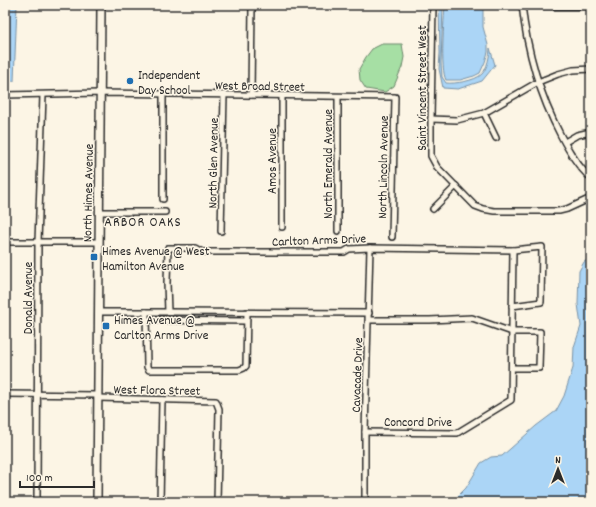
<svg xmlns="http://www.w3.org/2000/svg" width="596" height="507" viewBox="0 0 596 507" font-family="Dekko,sans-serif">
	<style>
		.green { fill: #a6dfa4; stroke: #688568 }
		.water { fill: #abd5f6; stroke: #7891a5 }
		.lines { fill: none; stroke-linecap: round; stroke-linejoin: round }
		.street-casing { stroke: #2b2b2b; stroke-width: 8 }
		.secondary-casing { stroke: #2b2b2b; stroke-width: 10 }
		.street { stroke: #fcf5e5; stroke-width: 5 }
		.secondary { stroke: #fcf5e5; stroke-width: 7 }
		.poi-dot { fill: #1f6fb2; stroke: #fcf5e5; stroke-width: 1.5 }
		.labels { text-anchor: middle; stroke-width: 3; stroke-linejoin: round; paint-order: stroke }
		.poi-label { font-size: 13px; fill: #2b2b2b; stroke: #fcf5e5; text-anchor: start }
		.street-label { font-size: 13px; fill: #2b2b2b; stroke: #fcf5e5 }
		.neighbourhood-label { font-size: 14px; letter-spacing: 1px; fill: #2b2b2b; stroke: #fcf5e5 }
	</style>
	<rect width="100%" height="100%" fill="#fcf5e5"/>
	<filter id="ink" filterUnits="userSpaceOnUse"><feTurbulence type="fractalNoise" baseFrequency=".025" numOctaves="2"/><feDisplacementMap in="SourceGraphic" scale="8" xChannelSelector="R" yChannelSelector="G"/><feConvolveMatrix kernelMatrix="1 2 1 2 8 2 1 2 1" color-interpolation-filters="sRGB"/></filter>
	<g filter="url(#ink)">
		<polygon class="green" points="382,44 402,44 404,57 402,67 394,86 385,92 366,89 360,80 359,69 366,57 372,49"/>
		<g class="water">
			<polygon points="5,5 17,5 14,81 5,81"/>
			<path d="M439,5H443L441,63L442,77L446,83C455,84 475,81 482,74C487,69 490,55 490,48L495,65L482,81L458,89L443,88L439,69L440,53Z"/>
			<path d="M445,5H483V27L488,45V52L485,62L480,73L474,76L460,80H446C440,69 444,20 445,5Z"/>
			<polygon points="591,258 591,502 454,502 457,497 466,488 481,463 491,457 502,456 536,426 556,411 564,396 573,368 574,347 581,326 578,304 579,271 584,262"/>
		</g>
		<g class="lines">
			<g class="street-casing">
				<g id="street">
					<polyline points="433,5 431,119 431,156 437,167 475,206 483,209 494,211 559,211 567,209 591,198"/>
					<path d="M522,5C527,51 539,94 561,136C569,151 578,167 591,178"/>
					<polyline points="522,6 591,6"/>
					<polyline points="5,95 100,93 395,97 392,237"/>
					<polyline points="251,95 252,5"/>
					<polyline points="338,97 338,231"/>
					<polyline points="484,113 496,138"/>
					<polyline points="431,119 457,120 484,113 538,82 558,74 573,70 591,69"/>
					<polyline points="565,142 577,135 591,132"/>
					<polyline points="163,199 163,94"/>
					<polyline points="433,209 456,186"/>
					<polyline points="99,212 165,212"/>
					<polyline points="282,227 282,96"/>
					<polyline points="221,231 224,95"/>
					<polyline points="5,242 99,242"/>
					<polyline points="99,312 168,312 167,283 168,248 195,248 202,252 344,252 349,249 370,248 513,250 542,247 541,302 512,306"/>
					<polyline points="146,312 147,367 149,370 239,370 244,368 246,366 247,312"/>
					<polyline points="168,312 369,313"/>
					<polyline points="146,320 246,321"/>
					<polyline points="369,320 430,320 472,318 512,332 540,332 539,368 512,368"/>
					<polyline points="5,394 98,395"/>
					<polyline points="98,398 216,401 219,409 217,502"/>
					<polyline points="365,432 457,433 511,400 513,250"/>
					<polyline points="37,502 38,242 43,95"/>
					<polyline points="160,502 162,400"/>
					<polyline points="365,502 365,432 370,248"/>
				</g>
			</g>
			<g class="secondary-casing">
				<polyline id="secondary" points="97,502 101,5"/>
			</g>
			<use href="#street" class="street"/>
			<use href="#secondary" class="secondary"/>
		</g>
	</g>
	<g class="poi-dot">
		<circle cx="130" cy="81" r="4"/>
		<rect x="90" y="253" width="8" height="8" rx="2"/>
		<rect x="102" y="322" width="8" height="8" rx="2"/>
	</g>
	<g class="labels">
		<g class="poi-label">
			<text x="138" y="79">Independent<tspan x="138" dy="15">Day School</tspan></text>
			<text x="102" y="255">Himes Avenue @ West<tspan x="102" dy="15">Hamilton Avenue</tspan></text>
			<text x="114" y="324">Himes Avenue @<tspan x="114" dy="15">Carlton Arms Drive</tspan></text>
		</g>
		<g class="street-label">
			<text transform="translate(260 85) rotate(1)" y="5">West Broad Street</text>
			<text transform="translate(421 88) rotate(-90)" y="5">Saint Vincent Street West</text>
			<text transform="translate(271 161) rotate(-90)" y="5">Amos Avenue</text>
			<text transform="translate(212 163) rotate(-89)" y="5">North Glen Avenue</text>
			<text transform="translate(327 164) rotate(-90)" y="5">North Emerald Avenue</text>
			<text transform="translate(382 167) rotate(-89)" y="5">North Lincoln Avenue</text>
			<text transform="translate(87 193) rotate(-89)" y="5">North Himes Avenue</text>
			<text transform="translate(319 239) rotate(-2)" y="5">Carlton Arms Drive</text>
			<text transform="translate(27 298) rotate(-90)" y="5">Donald Avenue</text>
			<text transform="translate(356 375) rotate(-88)" y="5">Cavacade Drive</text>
			<text transform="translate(157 389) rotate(1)" y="5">West Flora Street</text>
			<text x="418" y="426">Concord Drive</text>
		</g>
		<g class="neighbourhood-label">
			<text x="143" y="226">ARBOR OAKS</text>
		</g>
	</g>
	<rect width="596" height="507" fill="none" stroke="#fcf5e5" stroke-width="20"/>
	<rect x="10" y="10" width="576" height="487" fill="none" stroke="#2b2b2b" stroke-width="1.5" filter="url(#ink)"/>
	<g transform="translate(558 469)" stroke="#fcf5e5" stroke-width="3" paint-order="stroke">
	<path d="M0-3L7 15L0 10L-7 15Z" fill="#2b2b2b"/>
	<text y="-6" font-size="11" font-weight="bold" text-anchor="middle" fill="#2b2b2b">N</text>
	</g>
	<path d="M20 481v6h74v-6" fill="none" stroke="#2b2b2b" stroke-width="2"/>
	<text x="26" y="481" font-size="12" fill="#2b2b2b" stroke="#fcf5e5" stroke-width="3" paint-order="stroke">100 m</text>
</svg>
